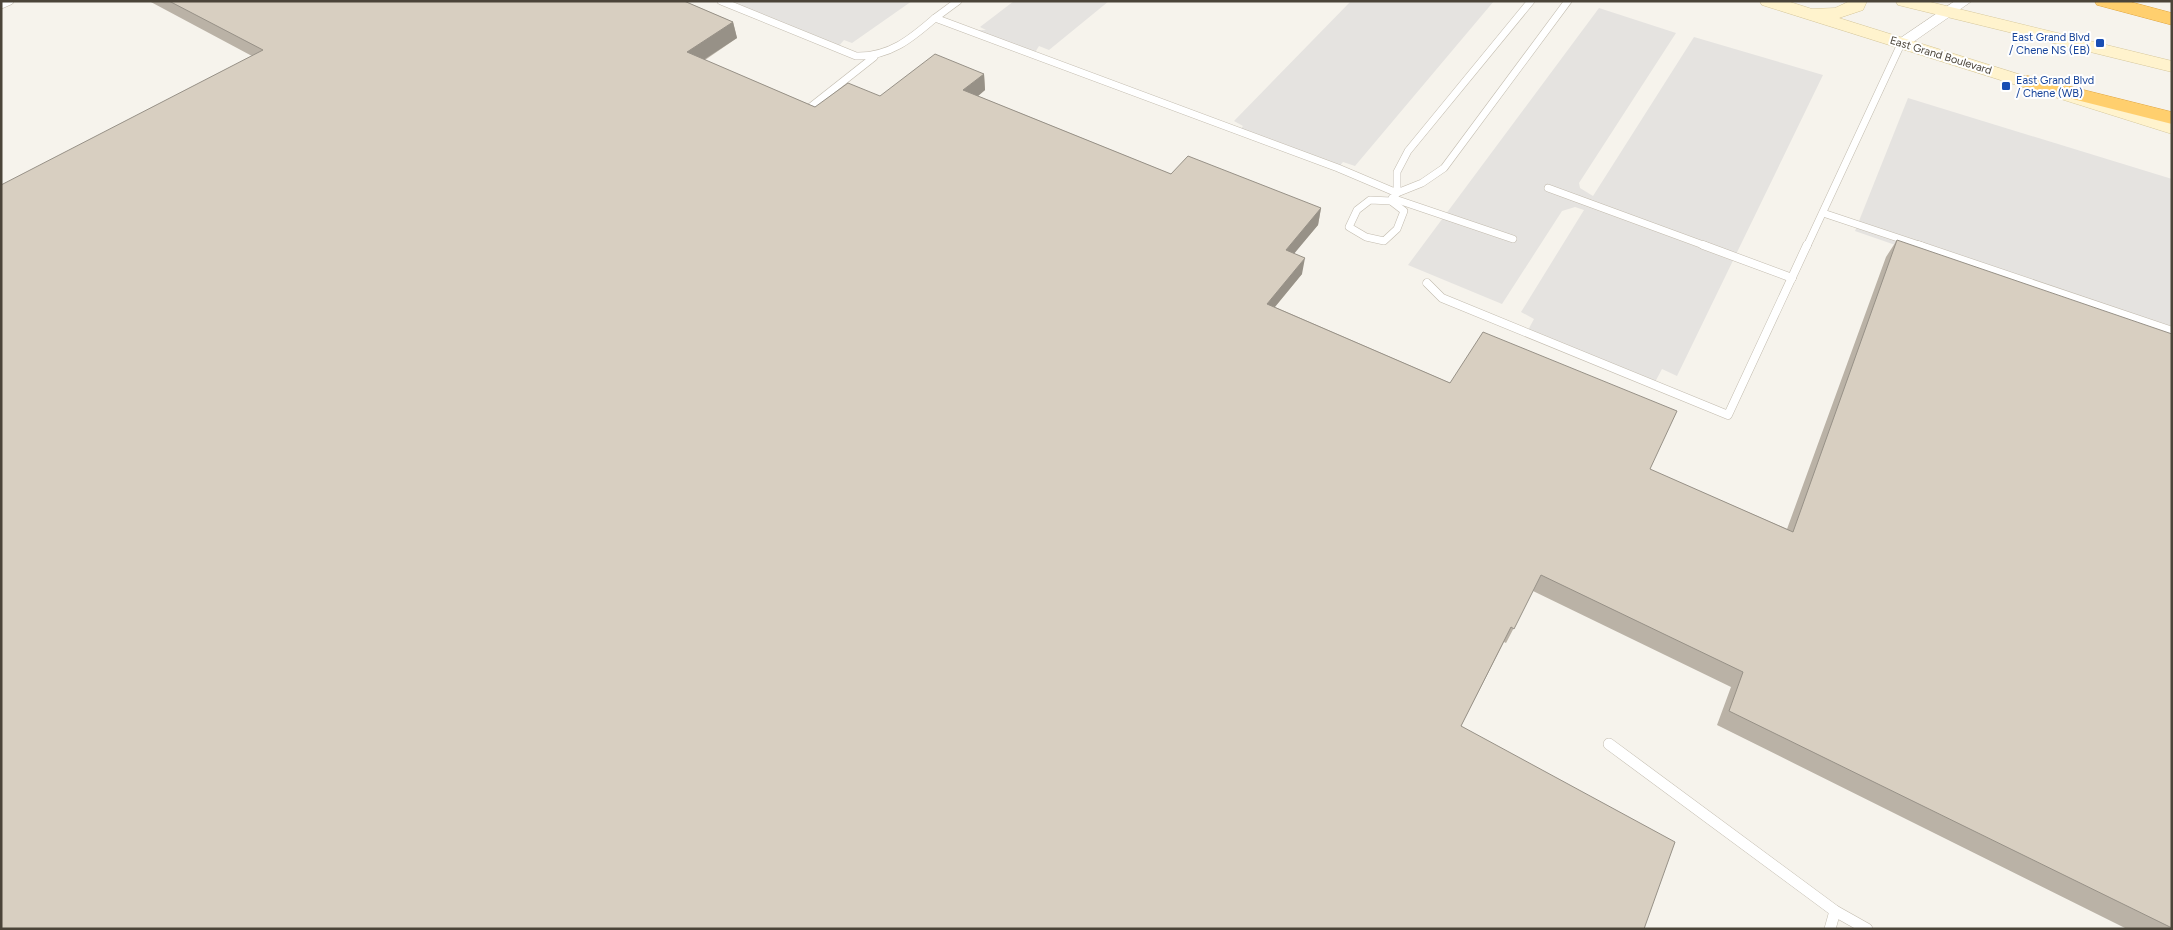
<svg xmlns="http://www.w3.org/2000/svg" width="2173" height="930" viewBox="0 0 2173 930" font-family="Figtree,sans-serif">
	<style>
		.parking { fill: #e5e3e0 }
		.lines { fill: none; stroke-linecap: round; stroke-linejoin: round }
		.service-far2-casing { stroke: #c2bbae; stroke-width: 8 }
		.service-far1-casing { stroke: #c2bbae; stroke-width: 9 }
		.service-casing { stroke: #c2bbae; stroke-width: 12 }
		.tertiary-casing { stroke: #c2bbae; stroke-width: 1 }
		.secondary-casing { stroke: #d6c79b; stroke-width: 1 }
		.motorway-casing { stroke: #e0a43c; stroke-width: 1 }
		.service-far2 { stroke: #fff; stroke-width: 7 }
		.service-far1 { stroke: #fff; stroke-width: 8 }
		.service { stroke: #fff; stroke-width: 11 }
		.tertiary { fill: #fff; fill-rule: evenodd }
		.secondary { fill: #fff3cd; fill-rule: evenodd }
		.motorway { fill: #ffcf6e; fill-rule: evenodd }
		.wall { fill: #bab2a6 }
		.shaded-wall { fill: #979187 }
		.building { fill: #d8cfc1; stroke: #979187 }
		.transit-dot { fill: #1a4fb4; stroke: #fff; stroke-width: 2 }
		.labels { text-anchor: middle; stroke-width: 4; stroke-linejoin: round; paint-order: stroke }
		.far-transit-label { font-size: 11px; fill: #164399; stroke: #fff; text-anchor: end }
		.far-street-label { font-size: 11px; fill: #4b4439; stroke: #fff }
	</style>
	<rect width="100%" height="100%" fill="#f6f3ec"/>
	<g class="parking">
		<polygon points="721,1 912,1 852,43 844,40 837,48"/>
		<polygon points="1014,1 1109,1 1049,50 1039,46 1034,54 971,30 986,30 980,27"/>
		<polygon points="1351,1 1494,1 1355,166 1343,162 1338,168 1239,131 1243,126 1234,121"/>
		<polygon points="1599,8 1676,33 1579,183 1580,188 1593,196 1694,37 1823,75 1677,376 1662,369 1654,384 1527,332 1534,319 1521,312 1584,210 1575,207 1562,211 1502,304 1408,265"/>
		<polygon points="1908,98 2172,179 2172,341 1855,231"/>
	</g>
	<g class="lines">
		<g class="service-far2-casing">
			<g id="service-far2">
				<path d="M721,1L856,56C889,57 911,39 935,18L1338,168L1397,193L1391,201"/>
				<polyline points="1531,1 1408,151 1397,172 1397,193 1422,183 1444,168 1568,1"/>
				<polyline points="1,5 10,1"/>
				<polyline points="935,18 958,1"/>
				<polyline points="808,109 874,57"/>
				<polyline points="1548,188 1706,246"/>
				<polyline points="1392,198 1513,239"/>
				<polygon points="1370,200 1391,201 1404,211 1397,229 1384,241 1366,237 1349,227 1357,210"/>
				<polyline points="1823,213 1922,246"/>
				<polyline points="1807,246 1901,44"/>
			</g>
		</g>
		<g class="service-far1-casing">
			<g id="service-far1">
				<polyline points="1703,245 1792,278"/>
				<polyline points="1918,245 2172,331"/>
				<polyline points="1427,283 1442,298 1728,415 1807,245"/>
			</g>
		</g>
		<g class="service-casing">
			<g id="service">
				<polyline points="1609,744 1835,911 1867,929"/>
				<polyline points="1830,929 1835,911"/>
			</g>
		</g>
		<g class="tertiary-casing">
			<polygon id="tertiary" points="1955,1 1972,1 1906,47 1896,47 1893,44 1896,41"/>
		</g>
		<g class="secondary-casing">
			<g id="secondary">
				<polygon points="1760,1 1787,1 1812,9 1835,8 1850,1 1867,1 1863,10 1839,18 2172,122 2172,134 1762,5"/>
				<polygon points="1896,1 1926,1 2172,61 2172,72 1898,5"/>
			</g>
		</g>
		<g class="motorway-casing">
			<g id="motorway">
				<polygon points="2095,1 2127,1 2172,13 2172,25 2097,5"/>
				<polygon points="2028,76 2172,112 2172,124 2021,86 2018,82 2021,78"/>
			</g>
		</g>
		<use href="#service-far2" class="service-far2"/>
		<use href="#service-far1" class="service-far1"/>
		<use href="#service" class="service"/>
		<use href="#tertiary" class="tertiary"/>
		<use href="#secondary" class="secondary"/>
		<use href="#motorway" class="motorway"/>
	</g>
	<polygon class="wall" points="149,1 684,1 733,22 737,38 705,60 815,107 880,96 984,74 985,90 978,96 1171,174 1321,208 1318,225 1294,253 1302,274 1275,307 1787,529 1886,257 1897,240 2172,929 2127,929 1717,725 1731,687 1533,591 1506,643 1504,642 1461,726 1644,929 252,56"/>
	<g class="shaded-wall">
		<polygon points="733,22 737,38 691,68 687,52"/>
		<polygon points="984,74 985,90 965,107 963,90"/>
		<polygon points="1321,208 1318,225 1283,267 1286,250"/>
		<polygon points="1305,258 1302,274 1264,320 1267,304"/>
	</g>
	<polygon class="building" points="169,1 684,1 733,22 687,52 815,107 848,83 880,96 935,54 984,74 963,90 1171,174 1188,156 1321,208 1286,250 1305,258 1267,304 1450,383 1483,332 1677,411 1650,469 1793,532 1897,240 2172,334 2172,928 1729,711 1743,672 1541,575 1514,629 1511,627 1461,726 1675,842 1644,929 1,929 1,185 263,50"/>
	<g class="transit-dot">
		<rect x="2095" y="38" width="10" height="10" rx="2.5"/>
		<rect x="2001" y="81" width="10" height="10" rx="2.5"/>
	</g>
	<g class="labels">
		<g class="far-transit-label">
			<text x="2090" y="41">East Grand Blvd<tspan x="2090" dy="13">/ Chene NS (EB)</tspan></text>
			<text x="2016" y="84" text-anchor="start">East Grand Blvd<tspan x="2016" dy="13">/ Chene (WB)</tspan></text>
		</g>
		<g class="far-street-label">
			<text transform="translate(1941 55) rotate(17)" y="4">East Grand Boulevard</text>
		</g>
	</g>
	<rect width="2173" height="930" fill="none" stroke="#4b4439" stroke-width="5"/>
</svg>
